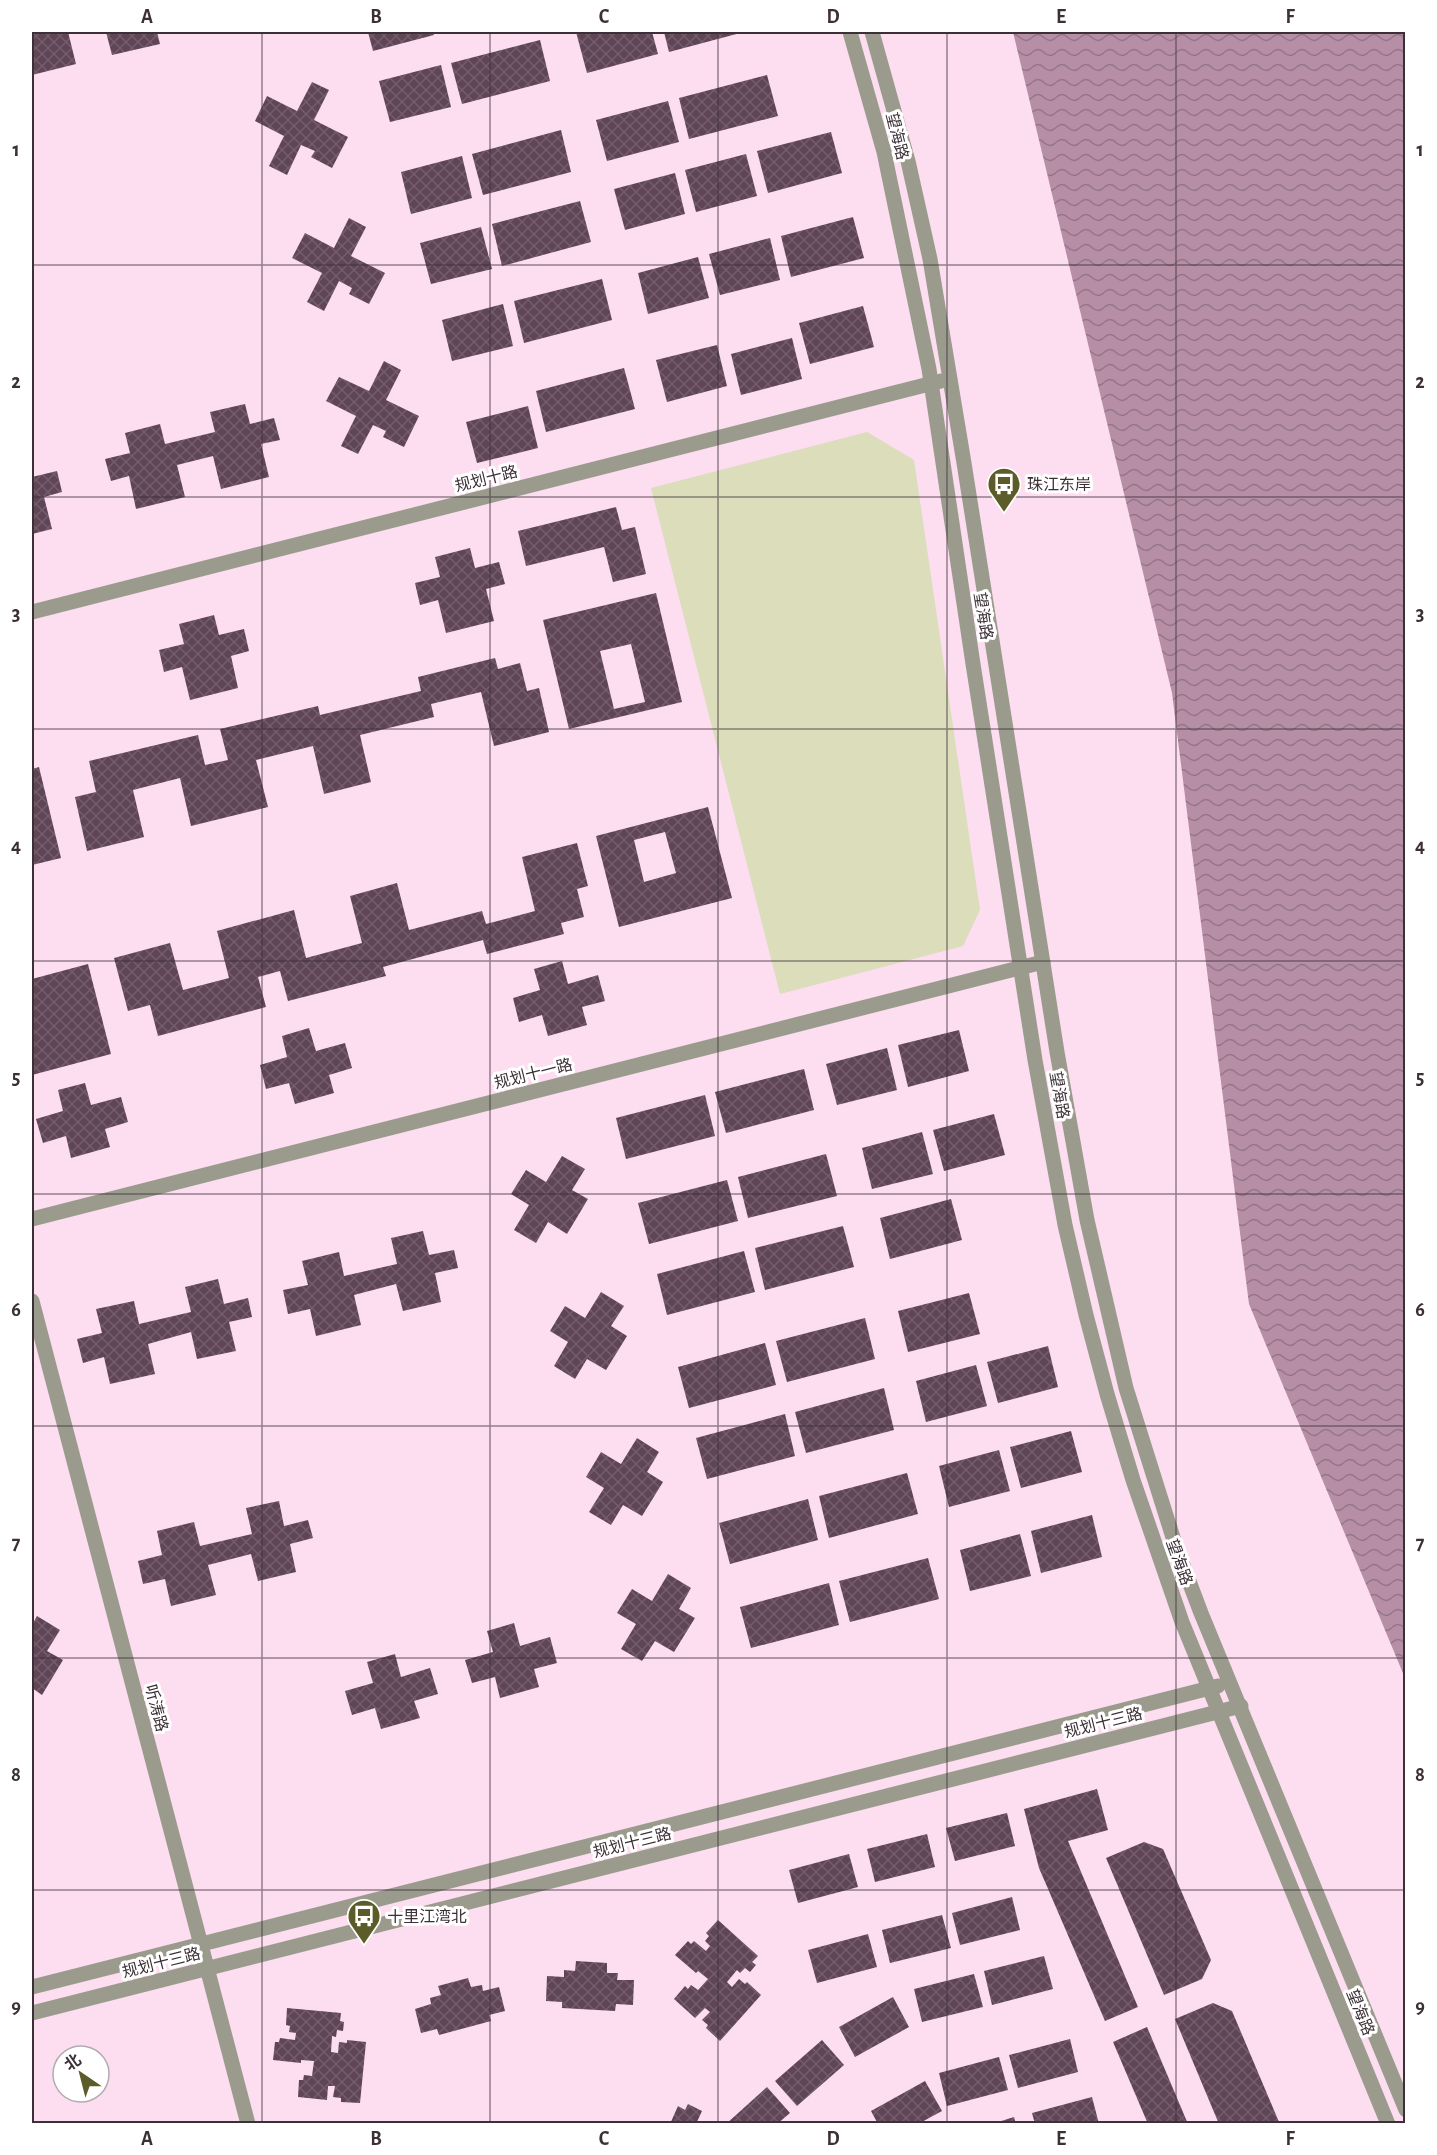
<svg xmlns="http://www.w3.org/2000/svg" width="1437" height="2155" viewBox="0 0 1437 2155" font-family="'Alegreya Sans','Noto Sans SC',sans-serif">
	<style>
		.green { fill: #dbddbb }
		.water { fill: url(#water-waves) }
		.building { fill: url(#building-cross-hatch); fill-rule: evenodd }
		.lines { fill: none; stroke-linecap: round; stroke-linejoin: round }
		.minor { stroke: #9a9b8d; stroke-width: 15 }
		.grid { fill: none; stroke: #3c3037; stroke-width: 1.5; stroke-opacity: 0.55 }
		.labels { text-anchor: middle; stroke-width: 6; stroke-linejoin: round; paint-order: stroke }
		.street-label { font-size: 16px; fill: #3c3037; stroke: #fff }
		.poi-label { font-size: 16px; fill: #3c3037; stroke: #fff; text-anchor: start }
		.neatline { fill: none; stroke: #3c3037; stroke-width: 2 }
		.grid-label { font-size: 20px; text-anchor: middle; font-weight: bold; fill: #3c3037 }
	</style>
	<defs>
		<pattern id="water-waves" width="16" height="10" patternUnits="userSpaceOnUse" patternTransform="scale(1.5)"><rect width="16" height="10" fill="#b68fa7"/><path d="M0 5q4-4 8 0t8 0" fill="none" stroke="#957589"/></pattern>
		<pattern id="building-cross-hatch" width="8" height="8" patternUnits="userSpaceOnUse" patternTransform="scale(1.5)"><rect width="8" height="8" fill="#5f4555"/><path d="M0 0l8 8M0 8l8-8" fill="none" stroke="#735e6b"/></pattern>
	</defs>
	<rect width="100%" height="100%" fill="#fdddf0"/>
	<polygon class="green" points="867,432 914,460 980,910 963,946 780,994 651,488"/>
	<polygon class="water" points="1013,32 1405,32 1405,1678 1249,1304 1172,693"/>
	<g class="building">
		<polygon points="32,32 68,32 76,64 32,75"/>
		<polygon points="106,32 157,32 160,44 112,55"/>
		<polygon points="368,32 433,32 434,35 373,51"/>
		<polygon points="576,32 652,32 658,54 587,73"/>
		<polygon points="664,32 744,32 669,52"/>
		<polygon points="540,40 550,81 462,104 451,63"/>
		<polygon points="441,65 451,107 390,122 379,81"/>
		<polygon points="767,75 778,116 689,139 679,98"/>
		<polygon points="312,82 329,90 314,120 348,137 332,168 311,157 315,151 301,145 287,175 269,166 284,136 255,121 267,96 297,111"/>
		<polygon points="668,101 679,142 607,161 596,120"/>
		<polygon points="561,130 571,172 483,195 472,154"/>
		<polygon points="831,132 842,173 768,193 757,151"/>
		<polygon points="746,154 757,196 696,212 685,170"/>
		<polygon points="462,156 472,198 411,214 401,172"/>
		<polygon points="675,173 685,214 625,230 614,189"/>
		<polygon points="580,201 591,242 502,266 492,224"/>
		<polygon points="853,217 864,258 791,277 781,236"/>
		<polygon points="349,218 366,227 351,256 385,273 369,304 349,294 352,288 339,281 324,311 307,302 322,273 292,258 305,233 334,248"/>
		<polygon points="481,227 492,269 431,284 420,243"/>
		<polygon points="770,238 780,280 720,295 709,254"/>
		<polygon points="698,257 709,298 648,314 638,273"/>
		<polygon points="602,279 612,320 524,343 514,301"/>
		<polygon points="503,304 513,346 452,361 442,320"/>
		<polygon points="863,306 874,347 810,364 799,323"/>
		<polygon points="792,338 802,379 741,395 731,354"/>
		<polygon points="717,345 727,386 667,402 656,360"/>
		<polygon points="384,361 401,370 386,400 419,416 404,447 383,437 386,431 373,425 358,454 341,446 356,416 326,401 339,377 369,391"/>
		<polygon points="624,368 635,409 546,432 536,391"/>
		<polygon points="245,404 250,424 274,418 280,440 261,444 269,477 221,489 213,456 177,465 185,497 136,509 129,476 111,481 105,459 130,453 125,433 160,424 165,444 215,432 210,412"/>
		<polygon points="528,406 538,448 477,463 466,422"/>
		<polygon points="57,471 62,492 44,497 52,529 32,534 32,477"/>
		<polygon points="616,507 622,530 635,527 646,574 613,582 604,547 526,566 518,531"/>
		<polygon points="470,548 475,568 499,562 505,584 486,589 494,621 446,633 438,600 420,605 415,583 440,577 435,557"/>
		<path d="M656,593L682,702L569,729L543,620ZM631,644L645,702L614,709L600,651Z"/>
		<polygon points="214,615 219,635 244,629 249,651 231,656 238,688 190,700 182,667 164,672 159,650 184,644 179,624"/>
		<polygon points="495,658 498,669 520,663 527,691 539,688 549,732 494,746 481,692 431,704 434,717 360,735 371,782 324,794 313,746 256,760 268,807 191,826 180,778 133,790 144,837 87,851 75,797 96,792 89,761 198,735 205,765 228,760 220,729 318,706 320,715 421,691 418,677"/>
		<polygon points="39,767 61,858 32,865 32,769"/>
		<path d="M708,807L732,898L619,927L596,836ZM665,832L676,873L644,882L634,840Z"/>
		<polygon points="577,843 588,886 577,889 584,917 561,923 564,934 487,954 483,940 383,967 386,976 288,1001 280,971 258,977 266,1007 158,1036 150,1005 128,1011 114,958 170,943 183,990 229,978 217,931 294,910 306,958 362,943 350,896 397,883 409,930 482,911 486,924 535,911 522,857"/>
		<polygon points="562,961 568,984 598,975 605,1001 582,1007 587,1025 548,1036 542,1015 519,1022 513,998 540,990 534,969"/>
		<polygon points="88,964 111,1054 32,1075 32,979"/>
		<polygon points="309,1028 316,1051 345,1043 352,1068 329,1075 334,1093 295,1104 289,1083 266,1089 260,1065 287,1057 282,1036"/>
		<polygon points="959,1030 969,1071 908,1087 898,1045"/>
		<polygon points="887,1048 897,1090 837,1105 826,1064"/>
		<polygon points="804,1069 814,1110 726,1133 715,1092"/>
		<polygon points="85,1083 91,1105 121,1097 128,1122 105,1129 110,1147 71,1158 66,1136 43,1143 36,1119 63,1111 58,1090"/>
		<polygon points="705,1095 715,1136 626,1159 616,1118"/>
		<polygon points="994,1114 1005,1155 944,1171 933,1130"/>
		<polygon points="922,1132 933,1174 872,1189 862,1148"/>
		<polygon points="826,1154 837,1196 748,1218 738,1177"/>
		<polygon points="562,1156 585,1169 572,1190 588,1199 567,1234 548,1222 536,1243 514,1230 529,1205 511,1194 526,1170 546,1182"/>
		<polygon points="727,1180 738,1221 649,1244 638,1203"/>
		<polygon points="951,1199 962,1240 890,1259 880,1218"/>
		<polygon points="843,1226 854,1267 765,1290 755,1248"/>
		<polygon points="423,1231 429,1255 454,1250 458,1268 435,1273 441,1302 403,1311 396,1284 354,1295 361,1325 316,1336 310,1309 288,1314 283,1290 308,1285 302,1261 339,1252 344,1276 397,1264 391,1238"/>
		<polygon points="744,1251 755,1292 667,1315 657,1274"/>
		<polygon points="218,1279 224,1304 248,1298 252,1317 229,1322 236,1351 197,1359 191,1332 148,1344 155,1374 110,1384 104,1357 83,1363 77,1339 102,1333 96,1309 134,1301 139,1324 191,1312 185,1287"/>
		<polygon points="601,1292 624,1306 611,1326 627,1336 606,1370 587,1359 575,1379 554,1366 568,1342 550,1331 565,1306 585,1318"/>
		<polygon points="969,1293 980,1334 908,1352 898,1311"/>
		<polygon points="865,1318 875,1359 787,1382 776,1341"/>
		<polygon points="765,1343 776,1385 689,1408 678,1367"/>
		<polygon points="1048,1346 1058,1387 998,1403 987,1362"/>
		<polygon points="976,1365 987,1406 926,1422 916,1381"/>
		<polygon points="884,1388 894,1430 806,1453 795,1412"/>
		<polygon points="785,1414 795,1456 707,1479 696,1438"/>
		<polygon points="1071,1431 1082,1472 1021,1488 1010,1447"/>
		<polygon points="637,1438 659,1452 647,1472 663,1482 642,1516 623,1505 611,1525 589,1512 604,1488 586,1477 601,1452 621,1464"/>
		<polygon points="999,1450 1010,1491 949,1507 939,1466"/>
		<polygon points="907,1473 918,1514 829,1538 819,1496"/>
		<polygon points="808,1499 818,1540 730,1564 719,1523"/>
		<polygon points="279,1501 284,1526 308,1520 313,1538 290,1544 296,1572 258,1581 251,1554 208,1565 216,1595 171,1606 165,1579 143,1584 138,1561 162,1555 157,1531 194,1522 200,1546 252,1534 246,1508"/>
		<polygon points="1092,1515 1102,1557 1041,1573 1031,1531"/>
		<polygon points="1020,1534 1031,1576 970,1591 960,1550"/>
		<polygon points="928,1558 939,1599 850,1622 839,1581"/>
		<polygon points="668,1574 691,1588 679,1609 695,1618 674,1652 655,1641 642,1661 621,1649 636,1624 617,1613 632,1589 652,1601"/>
		<polygon points="829,1583 839,1625 751,1648 740,1607"/>
		<polygon points="37,1616 60,1630 47,1651 63,1660 42,1695 32,1688 32,1625"/>
		<polygon points="514,1623 520,1646 550,1637 557,1663 534,1669 539,1687 500,1698 495,1677 472,1683 465,1660 493,1652 487,1631"/>
		<polygon points="395,1654 401,1677 430,1668 438,1694 414,1701 420,1718 381,1729 375,1708 352,1715 345,1691 373,1683 367,1662"/>
		<polygon points="1097,1789 1108,1830 1068,1841 1138,2007 1105,2021 1039,1868 1024,1809"/>
		<polygon points="1007,1813 1015,1846 955,1861 946,1828"/>
		<polygon points="927,1834 935,1867 875,1882 867,1849"/>
		<polygon points="1144,1842 1163,1849 1211,1960 1202,1979 1164,1995 1106,1858"/>
		<polygon points="849,1854 858,1887 798,1903 789,1870"/>
		<polygon points="1012,1897 1020,1930 960,1945 952,1913"/>
		<polygon points="942,1915 951,1948 890,1963 882,1930"/>
		<polygon points="718,1920 758,1956 752,1962 756,1965 750,1972 745,1968 740,1973 737,1970 727,1982 732,1987 739,1979 745,1984 747,1982 761,1995 720,2041 706,2028 708,2025 702,2020 710,2012 705,2008 695,2018 674,1999 685,1986 688,1989 691,1985 698,1990 708,1979 698,1971 696,1973 675,1955 688,1941 691,1944 694,1941 706,1951 710,1946 705,1941 709,1936 706,1933"/>
		<polygon points="868,1934 877,1967 817,1983 808,1950"/>
		<polygon points="1044,1956 1053,1989 992,2005 984,1971"/>
		<polygon points="576,1961 607,1963 607,1973 618,1973 617,1980 634,1980 633,2005 616,2004 615,2011 562,2008 562,2002 546,2001 547,1976 564,1977 564,1970 575,1971"/>
		<polygon points="974,1974 983,2007 922,2022 914,1989"/>
		<polygon points="468,1978 471,1987 482,1985 483,1991 499,1987 505,2011 489,2015 491,2021 439,2035 437,2029 421,2033 415,2009 431,2004 430,1998 441,1995 438,1986"/>
		<polygon points="893,1997 909,2027 855,2057 839,2027"/>
		<polygon points="1213,2003 1232,2011 1279,2122 1278,2124 1219,2124 1175,2019"/>
		<polygon points="287,2008 341,2013 340,2021 344,2022 343,2031 337,2030 336,2037 332,2036 331,2052 338,2053 339,2042 347,2043 347,2040 366,2042 360,2103 341,2102 341,2098 333,2097 335,2086 328,2086 327,2100 298,2097 299,2080 303,2080 304,2075 312,2076 314,2061 301,2060 301,2063 273,2060 275,2042 279,2042 280,2038 295,2040 296,2033 289,2032 290,2026 286,2025"/>
		<polygon points="1147,2027 1188,2124 1148,2124 1113,2042"/>
		<polygon points="1070,2039 1078,2072 1018,2088 1009,2055"/>
		<polygon points="822,2040 844,2065 797,2106 775,2081"/>
		<polygon points="999,2057 1008,2090 947,2106 939,2073"/>
		<polygon points="925,2081 942,2111 918,2124 878,2124 871,2111"/>
		<polygon points="767,2087 790,2113 777,2124 726,2124"/>
		<polygon points="1092,2097 1099,2124 1035,2124 1032,2113"/>
		<polygon points="688,2104 702,2111 696,2124 670,2124 678,2106 685,2110"/>
		<polygon points="1014,2117 1016,2124 995,2124 995,2123"/>
	</g>
	<g class="lines">
		<g class="minor">
			<polyline points="850,32 884,152 929,369 973,664 1035,1060 1065,1225 1086,1315 1107,1394 1133,1480 1182,1622 1388,2124"/>
			<polyline points="872,32 908,161 930,259 964,463 1057,1052 1087,1220 1126,1388 1176,1547 1201,1613 1406,2110"/>
			<polyline points="32,612 941,381"/>
			<polyline points="32,1219 1043,962"/>
			<polyline points="32,1301 248,2124"/>
			<polyline points="32,1987 1218,1686"/>
			<polyline points="32,2013 1241,1706"/>
		</g>
	</g>
	<path class="grid" d="M262,32V2124M490,32V2124M718,32V2124M947,32V2124M1176,32V2124M32,265H1406M32,497H1406M32,729H1406M32,961H1406M32,1194H1406M32,1426H1406M32,1658H1406M32,1890H1406"/>
	<defs>
		<g id="bus-pin" transform="scale(1.725)"><path d="M0 17L-7.5 6A9.5 9.5 0 1 1 7.5 6Z" fill="#5b5c29" stroke="#fff"/><path d="M-5-6H5V4H4V6H2V4H-2V6H-4V4H-5ZM-3.5-4V0h7V-4ZM-3.5 1.2v1.5H-2V1.2ZM2 1.2v1.5H3.5V1.2Z" fill="#fff"/></g>
	</defs>
	<g fill-rule="evenodd">
		<use href="#bus-pin" x="1004" y="484"/>
		<use href="#bus-pin" x="364" y="1916"/>
	</g>
	<g class="labels">
		<g class="street-label">
			<text transform="translate(898 136) rotate(76)" y="6">望海路</text>
			<text transform="translate(486 478) rotate(-14)" y="6">规划十路</text>
			<text transform="translate(984 616) rotate(81)" y="6">望海路</text>
			<text transform="translate(533 1073) rotate(-14)" y="6">规划十一路</text>
			<text transform="translate(1060 1095) rotate(80)" y="6">望海路</text>
			<text transform="translate(1180 1562) rotate(70)" y="6">望海路</text>
			<text transform="translate(157 1708) rotate(75)" y="6">听涛路</text>
			<text transform="translate(1103 1722) rotate(-14)" y="6">规划十三路</text>
			<text transform="translate(632 1842) rotate(-14)" y="6">规划十三路</text>
			<text transform="translate(161 1962) rotate(-14)" y="6">规划十三路</text>
			<text transform="translate(1361 2012) rotate(68)" y="6">望海路</text>
		</g>
		<g class="poi-label">
			<text x="1027" y="490">珠江东岸</text>
			<text x="387" y="1922">十里江湾北</text>
		</g>
	</g>
	<rect width="1437" height="2155" fill="none" stroke="#ffffff" stroke-width="66"/>
	<g transform="translate(81 2074) rotate(325)"><circle r="28" fill="#ffffff" stroke="#b1acaf" stroke-width="1.5"/>
	<path d="M0-4.5L10 22L0 15L-10 22Z" fill="#5b5c29"/>
	<text y="-9" font-size="16" font-weight="bold" text-anchor="middle" fill="#3c3037">北</text>
	</g>
	<rect x="33" y="33" width="1371" height="2089" class="neatline"/>
	<g class="grid-label">
		<text x="147" y="23">A</text>
		<text x="376" y="23">B</text>
		<text x="604" y="23">C</text>
		<text x="833" y="23">D</text>
		<text x="1061" y="23">E</text>
		<text x="1290" y="23">F</text>
		<text x="16" y="156">1</text>
		<text x="1420" y="156">1</text>
		<text x="16" y="388">2</text>
		<text x="1420" y="388">2</text>
		<text x="16" y="620">3</text>
		<text x="1420" y="620">3</text>
		<text x="16" y="852">4</text>
		<text x="1420" y="852">4</text>
		<text x="16" y="1084">5</text>
		<text x="1420" y="1084">5</text>
		<text x="16" y="1316">6</text>
		<text x="1420" y="1316">6</text>
		<text x="16" y="1549">7</text>
		<text x="1420" y="1549">7</text>
		<text x="16" y="1781">8</text>
		<text x="1420" y="1781">8</text>
		<text x="16" y="2013">9</text>
		<text x="1420" y="2013">9</text>
		<text x="147" y="2145">A</text>
		<text x="376" y="2145">B</text>
		<text x="604" y="2145">C</text>
		<text x="833" y="2145">D</text>
		<text x="1061" y="2145">E</text>
		<text x="1290" y="2145">F</text>
	</g>
</svg>
